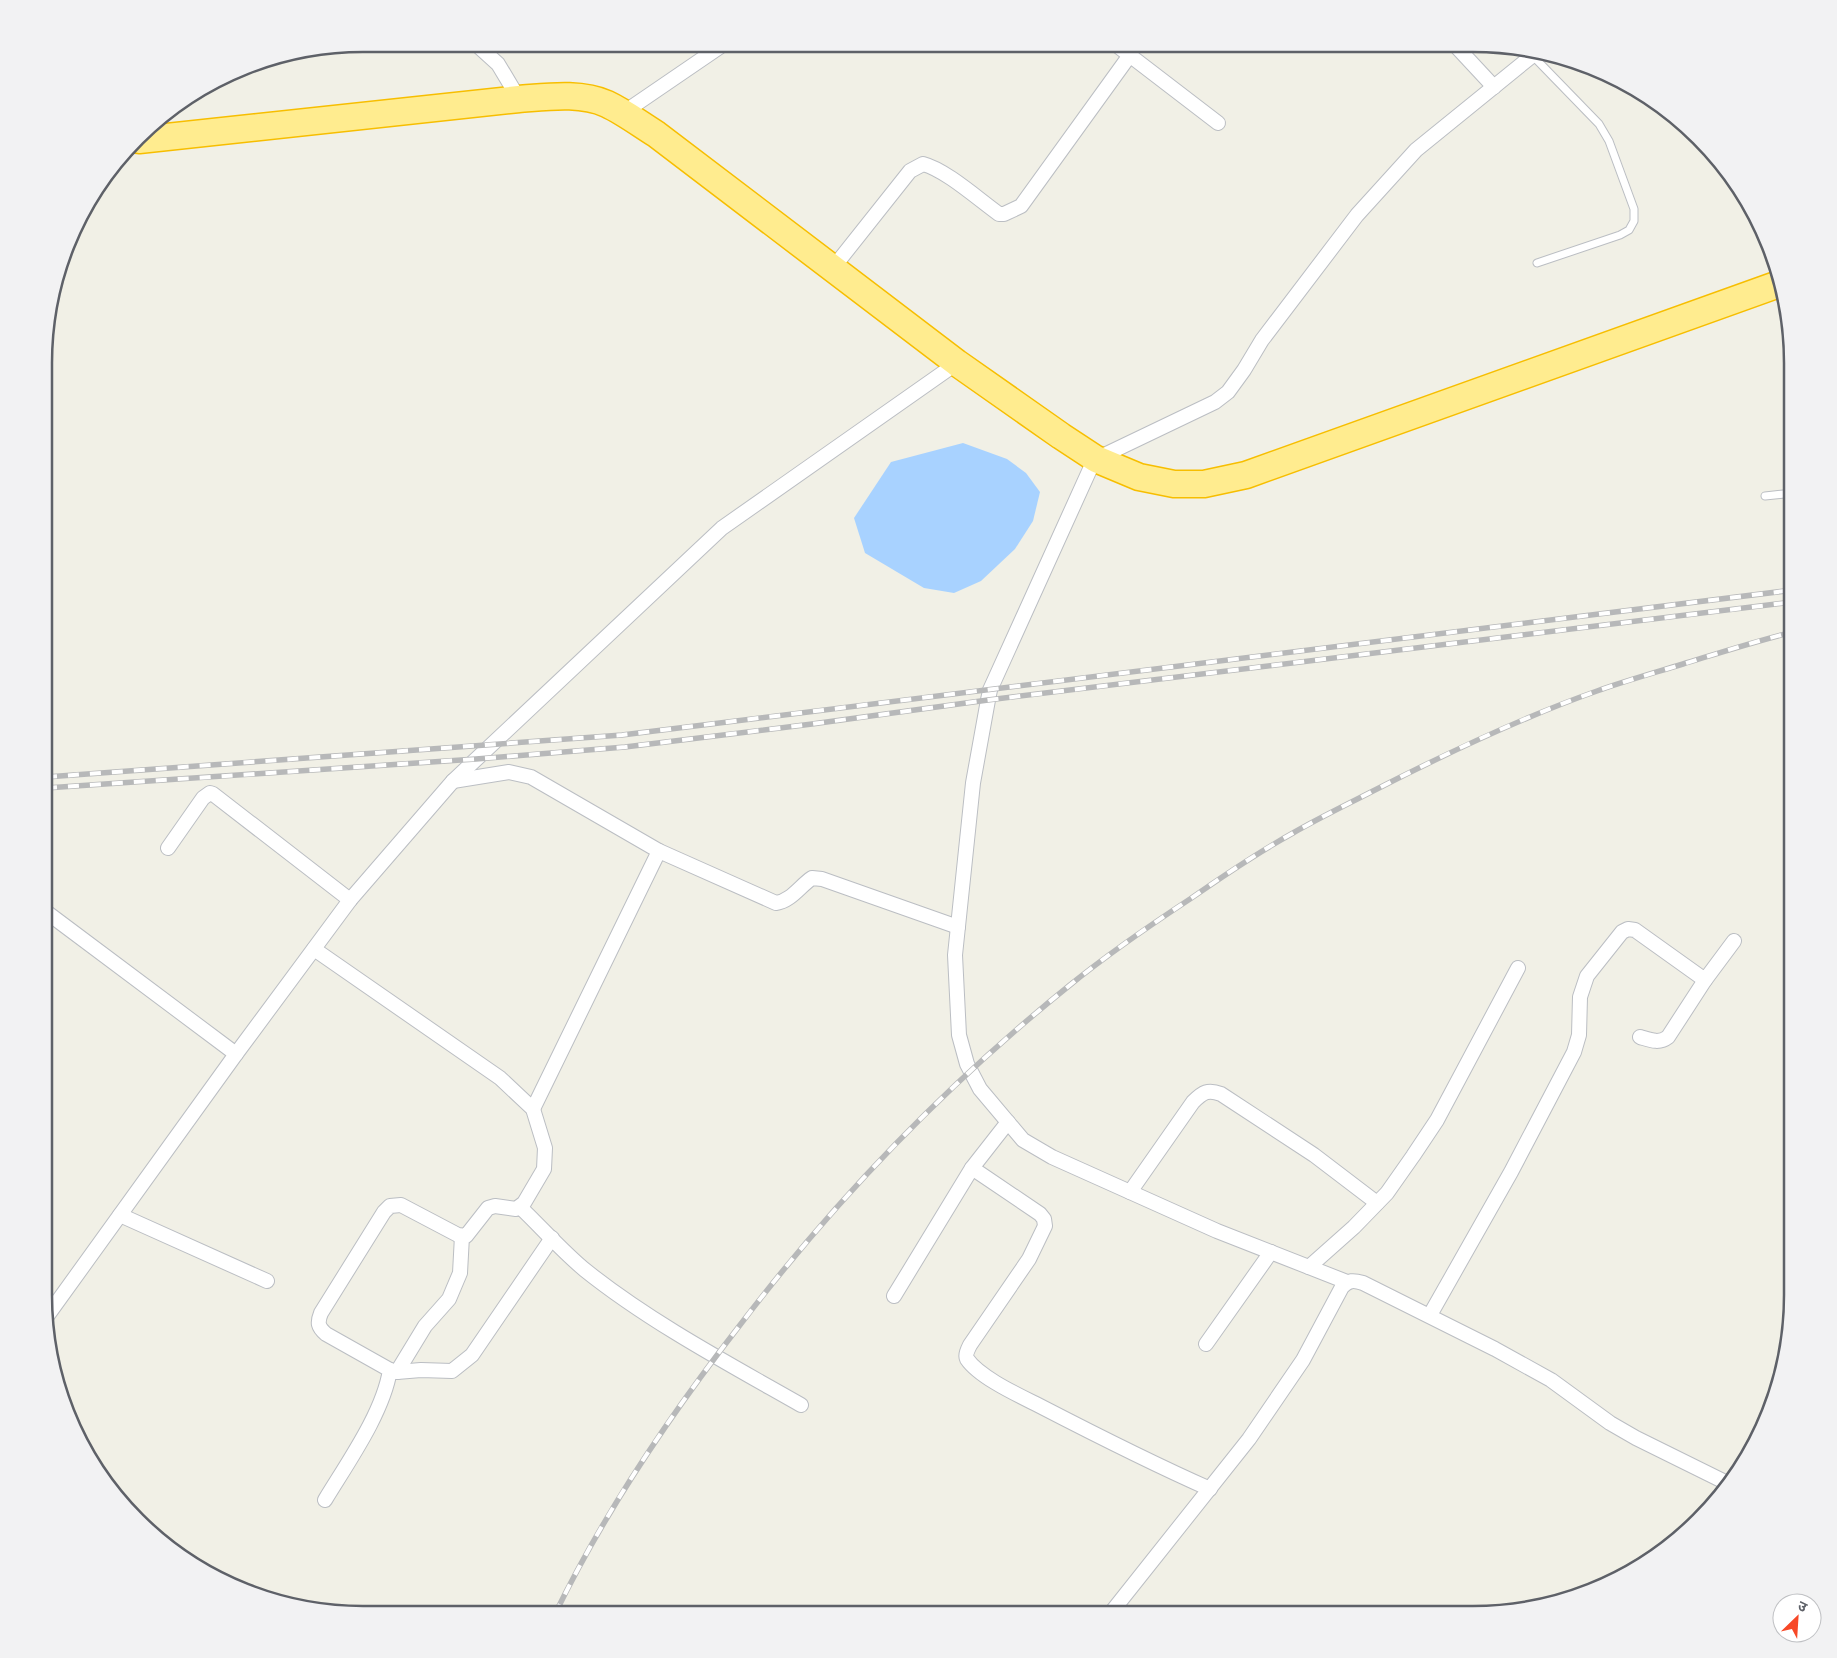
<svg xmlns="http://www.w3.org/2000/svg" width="1837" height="1658" viewBox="0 0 1837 1658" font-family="'IBM Plex Sans','Noto Sans Devanagari',sans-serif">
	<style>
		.water { fill: #a8d2ff }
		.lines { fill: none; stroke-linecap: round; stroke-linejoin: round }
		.lane-casing { stroke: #bbbec3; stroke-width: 9 }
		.street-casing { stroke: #bbbec3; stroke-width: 16 }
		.highway-casing { stroke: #f7be00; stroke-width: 29 }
		.lane { stroke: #fff; stroke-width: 7 }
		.street { stroke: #fff; stroke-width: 14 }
		.highway { stroke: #ffec8f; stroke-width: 26 }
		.rail-casing { stroke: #b7b8b9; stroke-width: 5.5 }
		.rail { stroke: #fff; stroke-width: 4; stroke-dasharray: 11; stroke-linecap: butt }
		.rim { fill: none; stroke: #5e6168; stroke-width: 2.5 }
	</style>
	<rect width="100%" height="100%" fill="#f1f0e6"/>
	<polygon class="water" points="963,443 1007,459 1026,473 1040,492 1033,521 1015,549 981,581 954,593 924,588 865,553 854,518 891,462"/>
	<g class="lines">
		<g class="lane-casing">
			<g id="lane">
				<polyline points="1532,55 1599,124 1609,141 1634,209 1634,221 1629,230 1620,235 1537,263"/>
				<polyline points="1765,496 1793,493"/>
			</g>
		</g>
		<g class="street-casing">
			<g id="street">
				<polyline points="476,44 498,64 519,99"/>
				<polyline points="1115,44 1218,123"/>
				<polyline points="1454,44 1494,87"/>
				<polyline points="623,113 724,44"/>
				<path d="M833,268L910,171L923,164C946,170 978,199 999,214H1004L1021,206L1130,55"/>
				<polyline points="453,781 509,772 531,777 659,851 533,1109"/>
				<polyline points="168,848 203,798 210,793 213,794 350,900"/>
				<path d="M659,851L776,903C791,901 800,886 812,878L822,879L958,927"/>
				<polyline points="45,911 236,1054"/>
				<path d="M314,949L500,1078L533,1109L545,1148L544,1169L524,1203L516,1209L495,1206L488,1208L466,1236L458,1235L401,1205L390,1206L384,1212L321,1313C317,1323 318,1327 326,1334L390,1370C383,1413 348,1462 325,1500"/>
				<path d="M1640,1037C1650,1040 1659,1044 1668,1037L1705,980"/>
				<path d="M972,1168L1040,1214L1044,1219L1045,1226L1029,1259L970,1345C968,1349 965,1355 967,1359C979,1377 1018,1395 1038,1405C1094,1434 1151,1463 1210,1489"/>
				<path d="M1130,1192L1193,1102C1203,1092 1208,1089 1221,1094L1314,1155L1377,1203"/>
				<path d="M520,1207C541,1227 563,1252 585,1270C650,1322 729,1364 801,1405"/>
				<polyline points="120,1215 267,1281"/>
				<polyline points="1309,1267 1354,1227 1387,1193 1413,1156 1437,1120 1518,968"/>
				<polyline points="1347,1282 1217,1231 1052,1157 1023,1140 980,1089 967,1064 959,1035 955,955 973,783 988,700 990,690 1091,467 1096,459 1215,402 1228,392 1244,370 1262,340 1357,215 1416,150 1533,55"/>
				<polyline points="894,1296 972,1168 1008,1122"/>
				<polyline points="1430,1315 1511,1172 1574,1052 1579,1035 1580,997 1587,976 1622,932 1628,929 1635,930 1705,980 1734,941"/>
				<polyline points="45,1319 236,1054 350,900 453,781 722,528 957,363"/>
				<polyline points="1206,1344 1271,1252"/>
				<polyline points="390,1370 397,1372 421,1370 452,1371 472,1355 552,1238"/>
				<polyline points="397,1372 425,1326 449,1299 460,1273 462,1236"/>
				<path d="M1110,1614L1249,1439L1303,1360L1342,1287C1349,1280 1353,1280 1363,1283L1495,1349L1551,1380L1610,1423L1636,1438L1725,1482"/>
			</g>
		</g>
		<g class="highway-casing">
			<path id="highway" d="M139,140L519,99C547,97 580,92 607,104C624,112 640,124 656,134L957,363L1061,436L1096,459L1139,477L1174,484H1204L1246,475L1779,284"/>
		</g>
		<use href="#lane" class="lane"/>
		<use href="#street" class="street"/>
		<use href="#highway" class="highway"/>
		<g class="rail-casing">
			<g id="rail">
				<polyline points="46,777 622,735 1793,590"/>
				<polyline points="46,788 476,759 625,747 812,724 988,700 1793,602"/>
				<path d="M555,1614C605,1511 670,1415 740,1325C836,1199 947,1084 1070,985C1108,954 1149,926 1190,899C1223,876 1257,853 1293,833C1319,818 1346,805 1373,791C1445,754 1520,718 1597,691C1625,681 1654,673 1683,664C1719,653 1756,641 1793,632"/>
			</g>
		</g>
		<use href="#rail" class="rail"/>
	</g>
	<path d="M0 0H1837V1658H0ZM363 52H1473A311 311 0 0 1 1784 363V1295A311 311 0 0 1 1473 1606H363A311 311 0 0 1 52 1295V363A311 311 0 0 1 363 52Z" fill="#f2f2f3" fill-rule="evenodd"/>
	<path class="rim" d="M363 52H1473A311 311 0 0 1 1784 363V1295A311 311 0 0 1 1473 1606H363A311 311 0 0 1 52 1295V363A311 311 0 0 1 363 52Z"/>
	<g transform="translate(1797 1618) rotate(25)"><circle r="24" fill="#ffffff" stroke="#bfc0c3"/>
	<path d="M0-4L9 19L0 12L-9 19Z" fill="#f74827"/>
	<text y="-8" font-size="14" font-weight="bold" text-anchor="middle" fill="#5e6168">उ</text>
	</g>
</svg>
